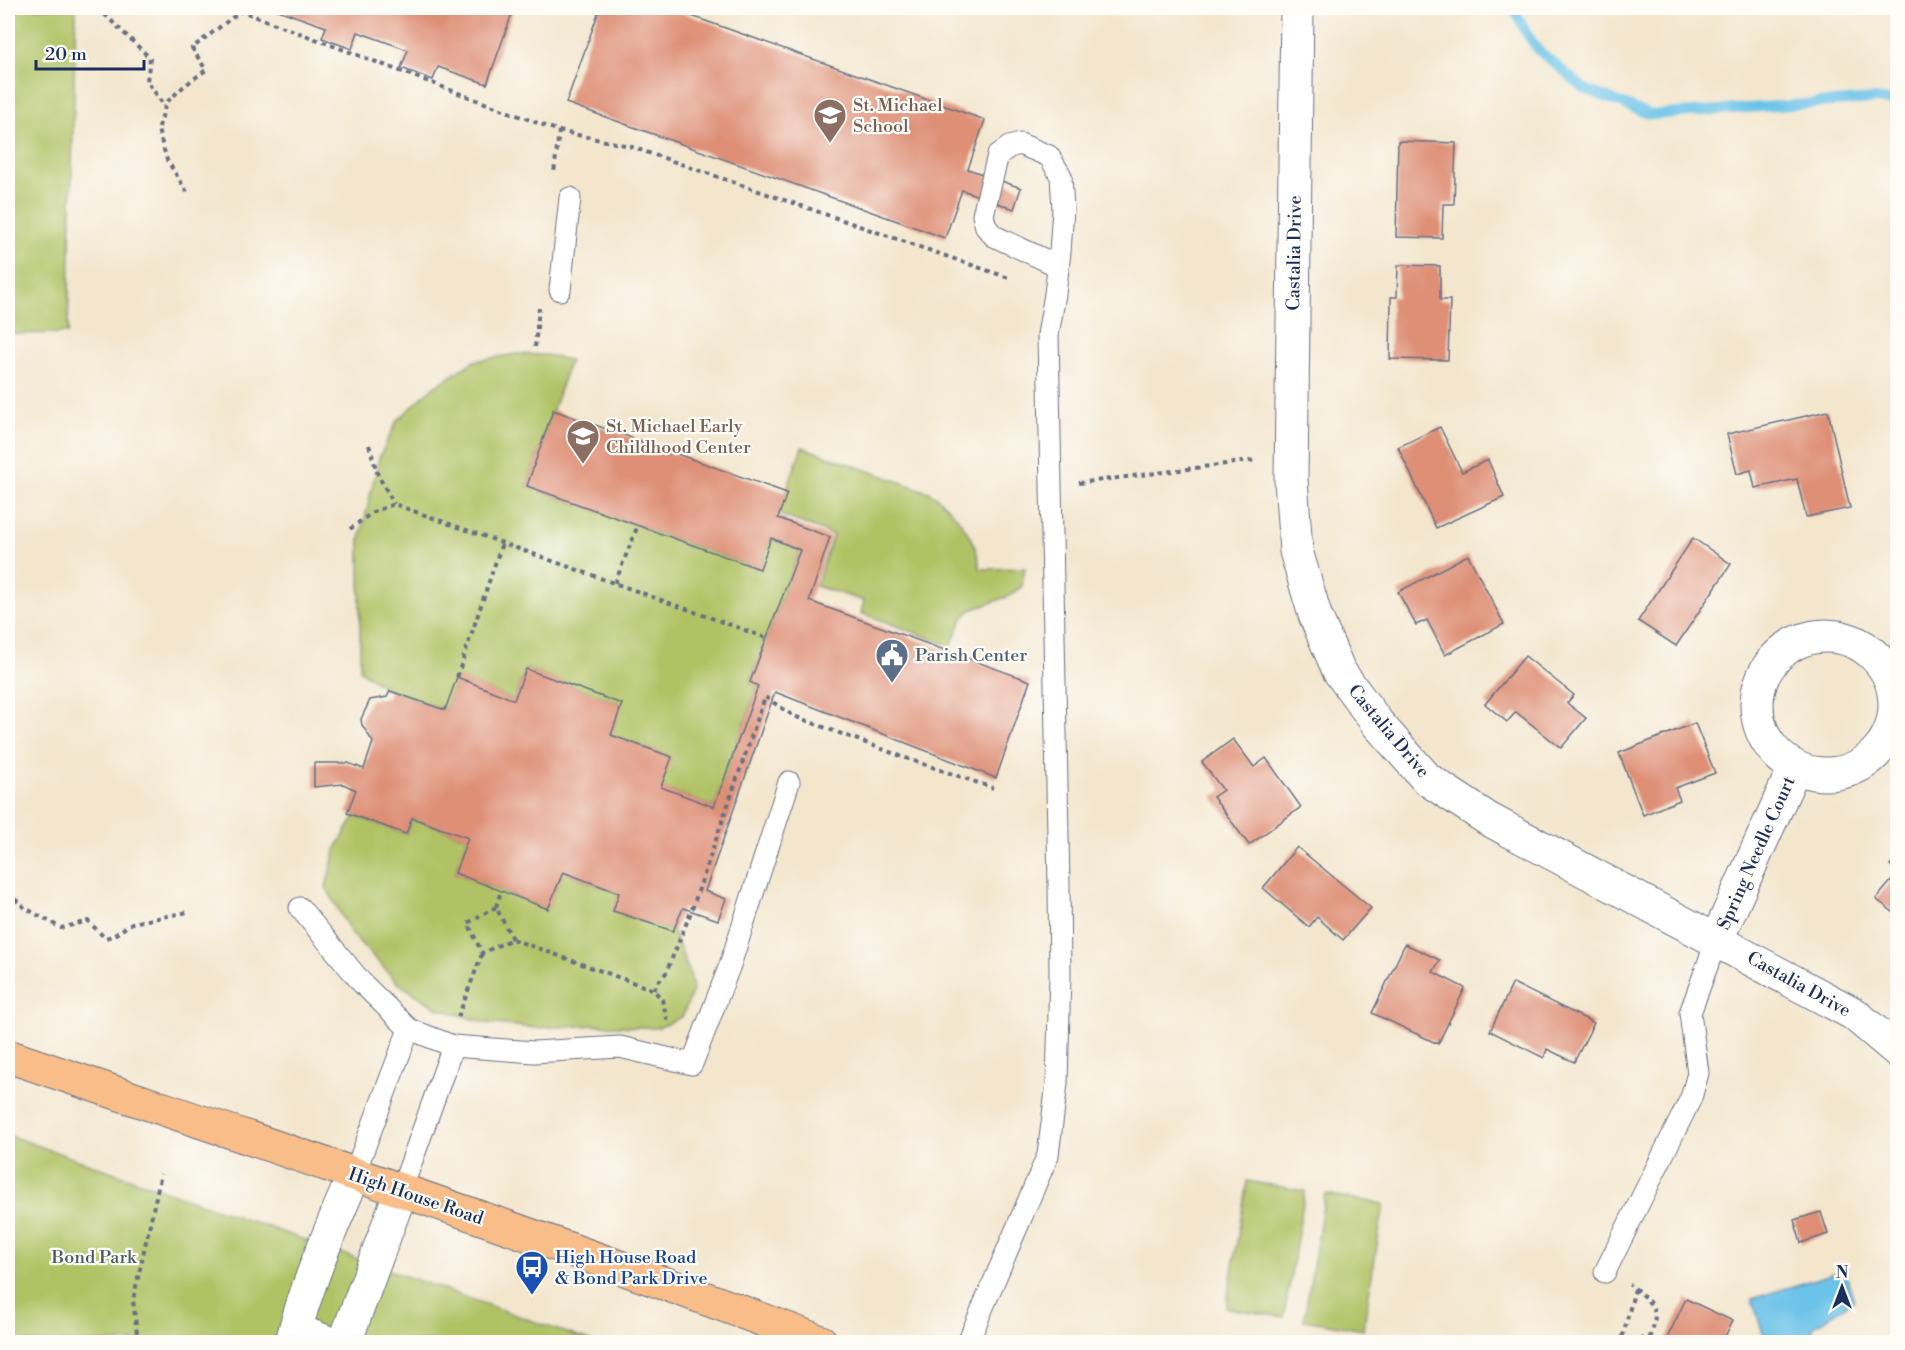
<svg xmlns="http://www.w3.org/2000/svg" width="1905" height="1350" viewBox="0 0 1905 1350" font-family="'Libre Bodoni',serif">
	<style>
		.green { fill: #b1c265; stroke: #667862; stroke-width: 1.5 }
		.water { fill: #6cc3e9; stroke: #4479a4; stroke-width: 1.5 }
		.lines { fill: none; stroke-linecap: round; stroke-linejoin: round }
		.stream { stroke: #6cc3e9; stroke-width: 10 }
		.building { fill: #de8f76 }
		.lane-casing { stroke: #676f85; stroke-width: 23 }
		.street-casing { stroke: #676f85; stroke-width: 35 }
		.primary-casing { stroke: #676f85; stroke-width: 35 }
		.path { stroke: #676f85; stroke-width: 4; stroke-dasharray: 4.5 4.5; stroke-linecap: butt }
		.lane { stroke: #fff; stroke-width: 21 }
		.street { stroke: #fff; stroke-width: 33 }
		.primary { stroke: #f8bd88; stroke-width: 33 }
		.labels { text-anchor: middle; stroke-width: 4.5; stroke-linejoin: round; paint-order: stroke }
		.education-label { font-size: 18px; fill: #785e54; stroke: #fdfcf7; text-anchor: start }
		.street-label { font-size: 18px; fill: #1b2f5e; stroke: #fdfcf7 }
		.service-label { font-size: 18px; fill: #4e5e75; stroke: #fdfcf7; text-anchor: start }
		.park-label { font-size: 18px; fill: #485b60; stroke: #fdfcf7 }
		.transit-label { font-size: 18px; fill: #164399; stroke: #fdfcf7; text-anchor: start }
	</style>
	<rect width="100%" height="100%" fill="#fdfcf7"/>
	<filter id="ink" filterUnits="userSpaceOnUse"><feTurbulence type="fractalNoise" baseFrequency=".0167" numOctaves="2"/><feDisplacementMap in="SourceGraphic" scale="12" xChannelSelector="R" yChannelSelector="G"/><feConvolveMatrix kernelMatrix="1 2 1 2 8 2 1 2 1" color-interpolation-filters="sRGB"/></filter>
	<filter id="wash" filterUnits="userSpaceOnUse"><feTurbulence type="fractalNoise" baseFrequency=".008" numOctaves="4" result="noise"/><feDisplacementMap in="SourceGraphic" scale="24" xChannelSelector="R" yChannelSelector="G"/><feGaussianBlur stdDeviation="1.35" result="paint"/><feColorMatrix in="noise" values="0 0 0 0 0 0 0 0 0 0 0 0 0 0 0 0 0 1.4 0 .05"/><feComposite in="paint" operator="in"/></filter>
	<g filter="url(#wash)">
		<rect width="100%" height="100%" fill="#f3e6cd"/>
		<g class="green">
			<polygon points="8,8 76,8 68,333 8,334"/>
			<polygon points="517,354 546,355 570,360 527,486 760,569 771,538 800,550 750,682 758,686 714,807 661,787 671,757 611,735 622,704 526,669 514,700 457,678 445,710 390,691 360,670 360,539 379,458 397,421 431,389 474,361"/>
			<path d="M802,447L931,493C954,510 978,539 980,569L1025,568L1022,586L1009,596L971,610L962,619L951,646L861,613L864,601L816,586L833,535L778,514Z"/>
			<polygon points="355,816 406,834 412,818 468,838 455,873 547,909 563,872 619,893 613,911 673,931 690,974 693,990 682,1017 658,1028 598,1025 535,1028 486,1023 437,1008 398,983 351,933 326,887 336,848"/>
			<polygon points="8,1135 592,1342 8,1342"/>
			<polygon points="1247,1181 1305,1191 1284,1317 1226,1308"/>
			<polygon points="1325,1194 1384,1204 1363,1330 1304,1320"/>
		</g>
		<polygon class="water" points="1844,1270 1854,1300 1812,1328 1817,1342 1766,1342 1752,1299"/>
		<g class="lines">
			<polyline class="stream" points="1514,8 1525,31 1538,50 1585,89 1651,115 1875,99 1898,102"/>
		</g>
		<g id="blocks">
			<g class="building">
				<polygon points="272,8 514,8 487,84 438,67 433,80 401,68 408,50 358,32 352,49 322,38 326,27"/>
				<polygon points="600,8 669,8 985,120 968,169 1021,188 1014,209 962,190 945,238 566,103"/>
				<polygon points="1398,141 1456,143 1454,204 1443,204 1442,238 1396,237"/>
				<polygon points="1398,265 1440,266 1440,300 1450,300 1448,360 1390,359 1391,297 1397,297"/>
				<polygon points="553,410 787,493 778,518 830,537 809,601 1030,681 996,778 775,692 705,891 726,899 718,920 683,908 673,931 613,911 619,893 563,872 548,909 455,873 468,838 412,818 406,834 347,813 356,790 343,784 314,787 314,763 348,763 364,769 373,742 362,725 361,719 370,700 387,697 390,691 445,710 457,677 514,700 526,669 622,704 611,735 672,757 661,787 714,807 758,686 750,682 800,550 771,538 760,569 527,486"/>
				<polygon points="1828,411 1850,508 1806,517 1797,479 1755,488 1751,470 1737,474 1727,434"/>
				<polygon points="1440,427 1462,472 1488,460 1504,497 1436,528 1398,447"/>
				<polygon points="1693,538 1731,564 1676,646 1638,621"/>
				<polygon points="1468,555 1504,624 1445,655 1427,620 1416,625 1398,592"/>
				<polygon points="1525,656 1574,695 1567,703 1586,718 1561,748 1516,712 1507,722 1485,704"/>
				<polygon points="1695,723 1715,773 1675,788 1680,800 1643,815 1619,753"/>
				<polygon points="1233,739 1254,767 1266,758 1301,807 1249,845 1213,797 1223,790 1202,762"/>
				<polygon points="1297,847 1371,908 1343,940 1317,917 1309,927 1263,888"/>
				<polygon points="1898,855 1898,870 1890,865"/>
				<polygon points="1898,873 1898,916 1876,899"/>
				<polygon points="1405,944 1440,960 1433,972 1465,988 1438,1044 1372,1013"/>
				<polygon points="1513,983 1594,1023 1574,1062 1547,1049 1544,1058 1490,1031"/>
				<polygon points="1821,1212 1828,1234 1801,1243 1794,1220"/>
				<polygon points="1686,1299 1733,1321 1722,1342 1665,1342"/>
			</g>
		</g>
	</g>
	<g filter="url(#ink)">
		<use href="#blocks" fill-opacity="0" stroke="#676f85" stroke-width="1.5"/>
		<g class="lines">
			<g class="lane-casing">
				<g id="lane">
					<polyline points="560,290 570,198"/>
					<polyline points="300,908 362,983 409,1029 453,1046 534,1052 620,1047 692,1064 730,965 789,782"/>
					<polyline points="354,1175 409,1029"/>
					<polyline points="401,1191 453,1046"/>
					<polyline points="1605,1272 1691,1098 1698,1073 1690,1013 1717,939"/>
					<polyline points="296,1324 344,1342"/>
					<polyline points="968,1342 1048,1155 1057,1083 1060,975 1059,885 1048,335 1055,294 1060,252 1063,209 1061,176 1049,156 1020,144 1009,147 998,155 983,215 986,227 994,236 1058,266"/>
				</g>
			</g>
			<g class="street-casing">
				<g id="street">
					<polyline points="1297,8 1291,480 1296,551 1315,615 1339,671 1378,724 1427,779 1488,819 1854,1014 1898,1051"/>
					<circle cx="1826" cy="705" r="69"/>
					<polyline points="1717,939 1795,767"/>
					<path d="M292,1342C306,1285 331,1229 354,1175"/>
					<polyline points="345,1342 401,1191"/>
				</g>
			</g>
			<g class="primary-casing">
				<path id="primary" d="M8,1056C280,1149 553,1239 821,1342"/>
			</g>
			<g class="path">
				<polyline points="98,8 150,58 147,81 165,107"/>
				<polyline points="230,8 235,16"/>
				<polyline points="559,131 629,146 1009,278"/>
				<polyline points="187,192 167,160 158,130 166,103 184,86 206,70 192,48 241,11 559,131 554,173"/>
				<polyline points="535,347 539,308"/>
				<polyline points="369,445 378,475 394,504"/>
				<polyline points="1079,483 1257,460"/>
				<polyline points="350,529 373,512 394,504 767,638"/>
				<polyline points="615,583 638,525"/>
				<polyline points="457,677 502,543"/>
				<polyline points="8,893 25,908 61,928 88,921 105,938 113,936 132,923 188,912"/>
				<polyline points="496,907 501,891"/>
				<polyline points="512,939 496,907 468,923 482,953 512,939 654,990 662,1000 669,1025"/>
				<polyline points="654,990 658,982 666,973 691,912 765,697 794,716 903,757 993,788"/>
				<polyline points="458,1017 482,954"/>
				<path d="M1622,1339L1639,1340L1651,1336C1655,1319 1659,1311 1645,1298C1640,1293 1636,1288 1629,1285"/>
				<polyline points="138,1342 133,1300 161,1174"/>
				<polyline points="1616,1342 1622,1339 1635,1289"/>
			</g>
			<use href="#lane" class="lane"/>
			<use href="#street" class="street"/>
			<use href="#primary" class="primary"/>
		</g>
	</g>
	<defs>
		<g id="school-pin" transform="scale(1.725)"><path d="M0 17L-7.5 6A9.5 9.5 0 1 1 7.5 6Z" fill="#8d6e63" stroke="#fdfcf7"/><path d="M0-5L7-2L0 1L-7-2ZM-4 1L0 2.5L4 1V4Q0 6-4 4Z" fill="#fff"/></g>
		<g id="civic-pin" transform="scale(1.725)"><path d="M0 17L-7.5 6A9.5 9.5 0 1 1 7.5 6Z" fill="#5c6f8a" stroke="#fdfcf7"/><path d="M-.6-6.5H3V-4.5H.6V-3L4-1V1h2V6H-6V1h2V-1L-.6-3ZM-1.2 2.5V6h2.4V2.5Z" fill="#fff"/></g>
		<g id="bus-pin" transform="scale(1.725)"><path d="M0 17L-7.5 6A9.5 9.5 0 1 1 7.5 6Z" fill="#1a4fb4" stroke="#fdfcf7"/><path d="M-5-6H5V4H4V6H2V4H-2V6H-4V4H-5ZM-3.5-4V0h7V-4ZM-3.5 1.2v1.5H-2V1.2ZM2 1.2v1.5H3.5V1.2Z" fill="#fff"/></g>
	</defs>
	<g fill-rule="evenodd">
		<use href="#school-pin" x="830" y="115"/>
		<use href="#school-pin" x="583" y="436"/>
		<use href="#civic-pin" x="892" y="655"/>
		<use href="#bus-pin" x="532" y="1267"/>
	</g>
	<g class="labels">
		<g class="education-label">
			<text x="853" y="111">St. Michael<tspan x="853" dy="21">School</tspan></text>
			<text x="606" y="432">St. Michael Early<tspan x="606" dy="21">Childhood Center</tspan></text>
		</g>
		<g class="street-label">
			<text transform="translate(1294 253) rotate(-89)" y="6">Castalia Drive</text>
			<text transform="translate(1389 731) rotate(50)" y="6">Castalia Drive</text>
			<text transform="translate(1756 853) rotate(-66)" y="6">Spring Needle Court</text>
			<text transform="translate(1799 984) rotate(29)" y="6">Castalia Drive</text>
			<text transform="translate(416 1196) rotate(19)" y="6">High House Road</text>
		</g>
		<g class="service-label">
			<text x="915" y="661">Parish Center</text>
		</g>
		<g class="park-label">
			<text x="94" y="1263">Bond Park</text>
		</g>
		<g class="transit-label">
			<text x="555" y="1263">High House Road<tspan x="555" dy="21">&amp; Bond Park Drive</tspan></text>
		</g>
	</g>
	<rect width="1905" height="1350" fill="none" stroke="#fdfcf7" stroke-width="30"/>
	<g transform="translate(1842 1287)" stroke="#fdfcf7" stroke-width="4.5" paint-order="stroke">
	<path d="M0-4.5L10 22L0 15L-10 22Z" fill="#1b2f5e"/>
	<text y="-9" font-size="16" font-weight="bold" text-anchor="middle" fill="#1b2f5e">N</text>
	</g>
	<path d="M36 60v9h108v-9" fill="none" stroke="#1b2f5e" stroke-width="3"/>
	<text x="45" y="60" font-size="18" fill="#1b2f5e" stroke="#fdfcf7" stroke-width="4.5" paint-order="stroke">20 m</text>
</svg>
